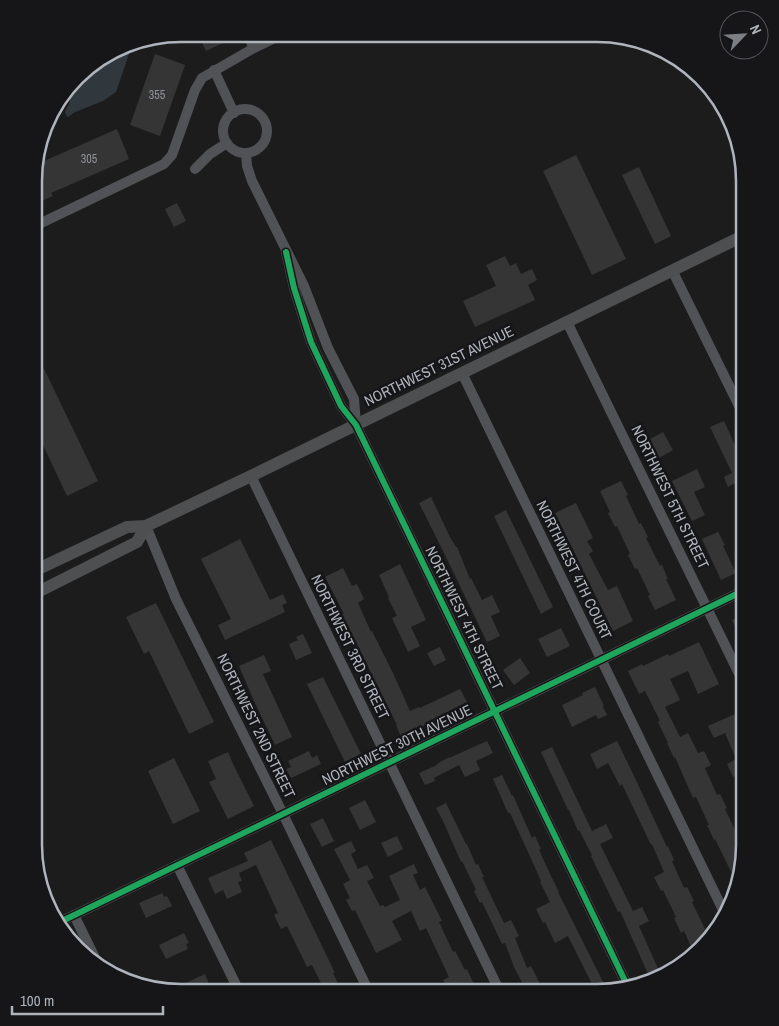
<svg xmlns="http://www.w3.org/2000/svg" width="779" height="1026" viewBox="0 0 779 1026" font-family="'Archivo Narrow',sans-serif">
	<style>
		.water { fill: #30383e }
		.building { fill: #353536 }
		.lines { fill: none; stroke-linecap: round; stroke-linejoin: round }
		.minor { stroke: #515255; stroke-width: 10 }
		.major { stroke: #4e4f51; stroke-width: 12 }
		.cycleway-casing { stroke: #161618; stroke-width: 9 }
		.cycleway { stroke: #20a55d; stroke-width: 6 }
		.labels { text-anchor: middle; stroke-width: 5; stroke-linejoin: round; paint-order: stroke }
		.number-label { font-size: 12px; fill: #90949a }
		.street-label { font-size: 15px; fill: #afb4bc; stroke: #161618 }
		.rim { fill: none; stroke: #afb4bc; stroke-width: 2.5 }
	</style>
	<rect width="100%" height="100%" fill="#1c1c1c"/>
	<polygon class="water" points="136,41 131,48 116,92 103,101 75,112 68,117 66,115 65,112 70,102 70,88 84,70"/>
	<g class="building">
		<polygon points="198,34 240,34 240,35 206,51"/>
		<polygon points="155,54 185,65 160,136 130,125"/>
		<polygon points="117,129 129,159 51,193 53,196 35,204 35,165"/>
		<polygon points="576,155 626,259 592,275 543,171"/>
		<polygon points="639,167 671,236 655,244 622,175"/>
		<polygon points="177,203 186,221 174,227 165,209"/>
		<polygon points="505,256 510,266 516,263 521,274 532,269 537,280 528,285 535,300 475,327 463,301 496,286 486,265"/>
		<polygon points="35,350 98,481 67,496 35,428"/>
		<polygon points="724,421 745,467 745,488 739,491 735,483 728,487 724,477 732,473 710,427"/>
		<polygon points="663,432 673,450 659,458 650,439"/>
		<polygon points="697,469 705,487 694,492 705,515 692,521 672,481"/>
		<polygon points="621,481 628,495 626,496 639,524 641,523 648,537 646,538 660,566 662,565 668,579 666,579 676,600 655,610 648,596 650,595 637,568 635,569 628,555 630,554 617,526 615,527 608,513 610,512 600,491"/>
		<polygon points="431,497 450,537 456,547 457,547 470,579 471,578 482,600 492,595 500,612 491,616 500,636 487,642 448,561 419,503"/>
		<polygon points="576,503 593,538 587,541 593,551 589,554 608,590 617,586 633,621 613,631 555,513"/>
		<polygon points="506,510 553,607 541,614 494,516"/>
		<polygon points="718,532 725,545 723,546 736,573 721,580 702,539"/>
		<polygon points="240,539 270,600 283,594 287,603 282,605 285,612 225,640 218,625 231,619 201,559"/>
		<polygon points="400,564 426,620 411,627 420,646 408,652 392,618 397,616 388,598 389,597 379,575"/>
		<polygon points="343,568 352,586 357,584 364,599 358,603 371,632 372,631 393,673 410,711 419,707 420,708 460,689 467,702 427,722 428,724 401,737 396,725 397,725 350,630 342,614 344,614 325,577"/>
		<polygon points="156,603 214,722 189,734 149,651 144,654 126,617"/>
		<polygon points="745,614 745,647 732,620"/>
		<polygon points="561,628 570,646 547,657 538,639"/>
		<polygon points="303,634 312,653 296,660 289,644 298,640 296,637"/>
		<polygon points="699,642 719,684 698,694 688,671 670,679 680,700 665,707 680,737 688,733 698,753 704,751 711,765 705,768 717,795 720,794 727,808 725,809 738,836 740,835 745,845 745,852 737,856 741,865 736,882 715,839 714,840 707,825 709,825 696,797 693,798 675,757 674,758 667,743 668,743 658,722 660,721 645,691 639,694 628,671 642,664 643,666 668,654 669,656"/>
		<polygon points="440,647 446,660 434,666 427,653"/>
		<polygon points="264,655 271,671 263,674 292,737 275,745 255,703 239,666"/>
		<polygon points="520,658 530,673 514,685 503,670"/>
		<polygon points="323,677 361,754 345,762 307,684"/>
		<polygon points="595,687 604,706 603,707 607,715 598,719 596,715 572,727 562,705 583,695 582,693"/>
		<polygon points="735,714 745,735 745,778 742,772 733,777 727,764 736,759 725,733 714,738 708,726"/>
		<polygon points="487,741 493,753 476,761 480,770 465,777 459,765 434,778 435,781 425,785 419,773 437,765 437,764 449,757 449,758"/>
		<polygon points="617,741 635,778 667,847 668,846 674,860 672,861 684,888 687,887 694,901 692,902 705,929 707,928 710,936 693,951 684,931 681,933 674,918 676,917 663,890 661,891 654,877 664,872 652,844 651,845 622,784 620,786 608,763 597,769 590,754"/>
		<polygon points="552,747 592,831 606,824 613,838 600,844 633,911 642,907 649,921 639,926 659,971 649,976 620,911 618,912 591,856 592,855 579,830 578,831 569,810 568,810 541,752"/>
		<polygon points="309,751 312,758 317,755 321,764 291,778 286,769 291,767 288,761"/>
		<polygon points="228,752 233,764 254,806 228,819 209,782 216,779 208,761"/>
		<polygon points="174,758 200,811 173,824 148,771"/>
		<polygon points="502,775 512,796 513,795 532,838 535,836 541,849 539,850 551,876 559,892 558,892 607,990 596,992 568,936 555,943 545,922 543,923 536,909 550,902 540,882 541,881 533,863 510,813 508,813 493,779"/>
		<polygon points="365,800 376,822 360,830 349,808"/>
		<polygon points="446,803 466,844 467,844 476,865 478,864 484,877 482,877 504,923 511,920 519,936 515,938 527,968 531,966 544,992 527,992 514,967 505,943 502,944 482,902 480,903 474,891 476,890 462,861 461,862 443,821 436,808"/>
		<polygon points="323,818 334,841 322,847 310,824"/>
		<polygon points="397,836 403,849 388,857 381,843"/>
		<polygon points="271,840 335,973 333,973 342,992 325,991 312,965 307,967 287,926 281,929 274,915 278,913 256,865 239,873 242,881 238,882 242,892 227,899 223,890 215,894 208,878 248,861 244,853"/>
		<polygon points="351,841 356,851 351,854 358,869 367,865 374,878 367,881 380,906 383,905 385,907 400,900 389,876 414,864 418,873 413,875 420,890 425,887 442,921 439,922 453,952 455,951 465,970 467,969 476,989 469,992 448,992 443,980 449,977 426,928 420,931 411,911 392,921 402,940 376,953 355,910 352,911 346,900 350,898 343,884 350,880 334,849"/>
		<polygon points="162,893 164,897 167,896 172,906 146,918 139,903"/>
		<polygon points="184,933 189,943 186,944 188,949 166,959 159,945"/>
		<polygon points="205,974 209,984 206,985 209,991 169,991"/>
	</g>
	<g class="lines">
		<g class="minor">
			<polyline points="247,34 254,48"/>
			<polyline points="214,70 234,113"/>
			<circle cx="245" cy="131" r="22"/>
			<polyline points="246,153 247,166 252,181 304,286 328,348 354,399 356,424"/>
			<polyline points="195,169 210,154 227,143"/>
			<polyline points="35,226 164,164 172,155 195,90 202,78 254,48 283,34"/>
			<polyline points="286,252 294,288 311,342 341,406 356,425 627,985"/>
			<polyline points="672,270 745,418"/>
			<polyline points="567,322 745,686"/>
			<polyline points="462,373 725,914"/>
			<polyline points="251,476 500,992"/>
			<polyline points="146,526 176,599 283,814 369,992"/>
			<polyline points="177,865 239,991"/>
			<polyline points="74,915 100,968"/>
			<polyline points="60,922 745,590"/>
		</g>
		<g class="major">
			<polyline points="34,571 127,527 146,526 251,476 745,235"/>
			<polyline points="34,594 137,542 146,526"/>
		</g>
		<g class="cycleway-casing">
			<g id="cycleway">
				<polyline points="286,252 294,288 311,342 341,406 356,425 627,985"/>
				<polyline points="60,922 745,590"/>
			</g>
		</g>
		<use href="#cycleway" class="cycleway"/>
	</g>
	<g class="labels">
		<g class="number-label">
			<text x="157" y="99">355</text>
			<text x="89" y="163">305</text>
		</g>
		<g class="street-label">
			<text transform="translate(439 366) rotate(-26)" y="5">NORTHWEST 31ST AVENUE</text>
			<text transform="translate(670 497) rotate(64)" y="5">NORTHWEST 5TH STREET</text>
			<text transform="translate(574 570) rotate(64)" y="5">NORTHWEST 4TH COURT</text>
			<text transform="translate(464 618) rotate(64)" y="5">NORTHWEST 4TH STREET</text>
			<text transform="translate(350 647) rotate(64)" y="5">NORTHWEST 3RD STREET</text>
			<text transform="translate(256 726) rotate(64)" y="5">NORTHWEST 2ND STREET</text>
			<text transform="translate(397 745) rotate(-26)" y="5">NORTHWEST 30TH AVENUE</text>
		</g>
	</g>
	<path d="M0 0H779V1026H0ZM181 42H597A139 139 0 0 1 736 181V845A139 139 0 0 1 597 984H181A139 139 0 0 1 42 845V181A139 139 0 0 1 181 42Z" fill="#161618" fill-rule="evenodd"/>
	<path class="rim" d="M181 42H597A139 139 0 0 1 736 181V845A139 139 0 0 1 597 984H181A139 139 0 0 1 42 845V181A139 139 0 0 1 181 42Z"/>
	<g transform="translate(744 35) rotate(65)"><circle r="24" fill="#161618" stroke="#53555a"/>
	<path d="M0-4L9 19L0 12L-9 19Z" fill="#7c7f84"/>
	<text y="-8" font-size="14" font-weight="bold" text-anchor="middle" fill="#afb4bc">N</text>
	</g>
	<path d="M12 1006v8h151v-8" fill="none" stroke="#afb4bc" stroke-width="2.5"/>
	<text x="20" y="1006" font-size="15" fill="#afb4bc" stroke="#161618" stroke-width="4" paint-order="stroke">100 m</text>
</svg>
